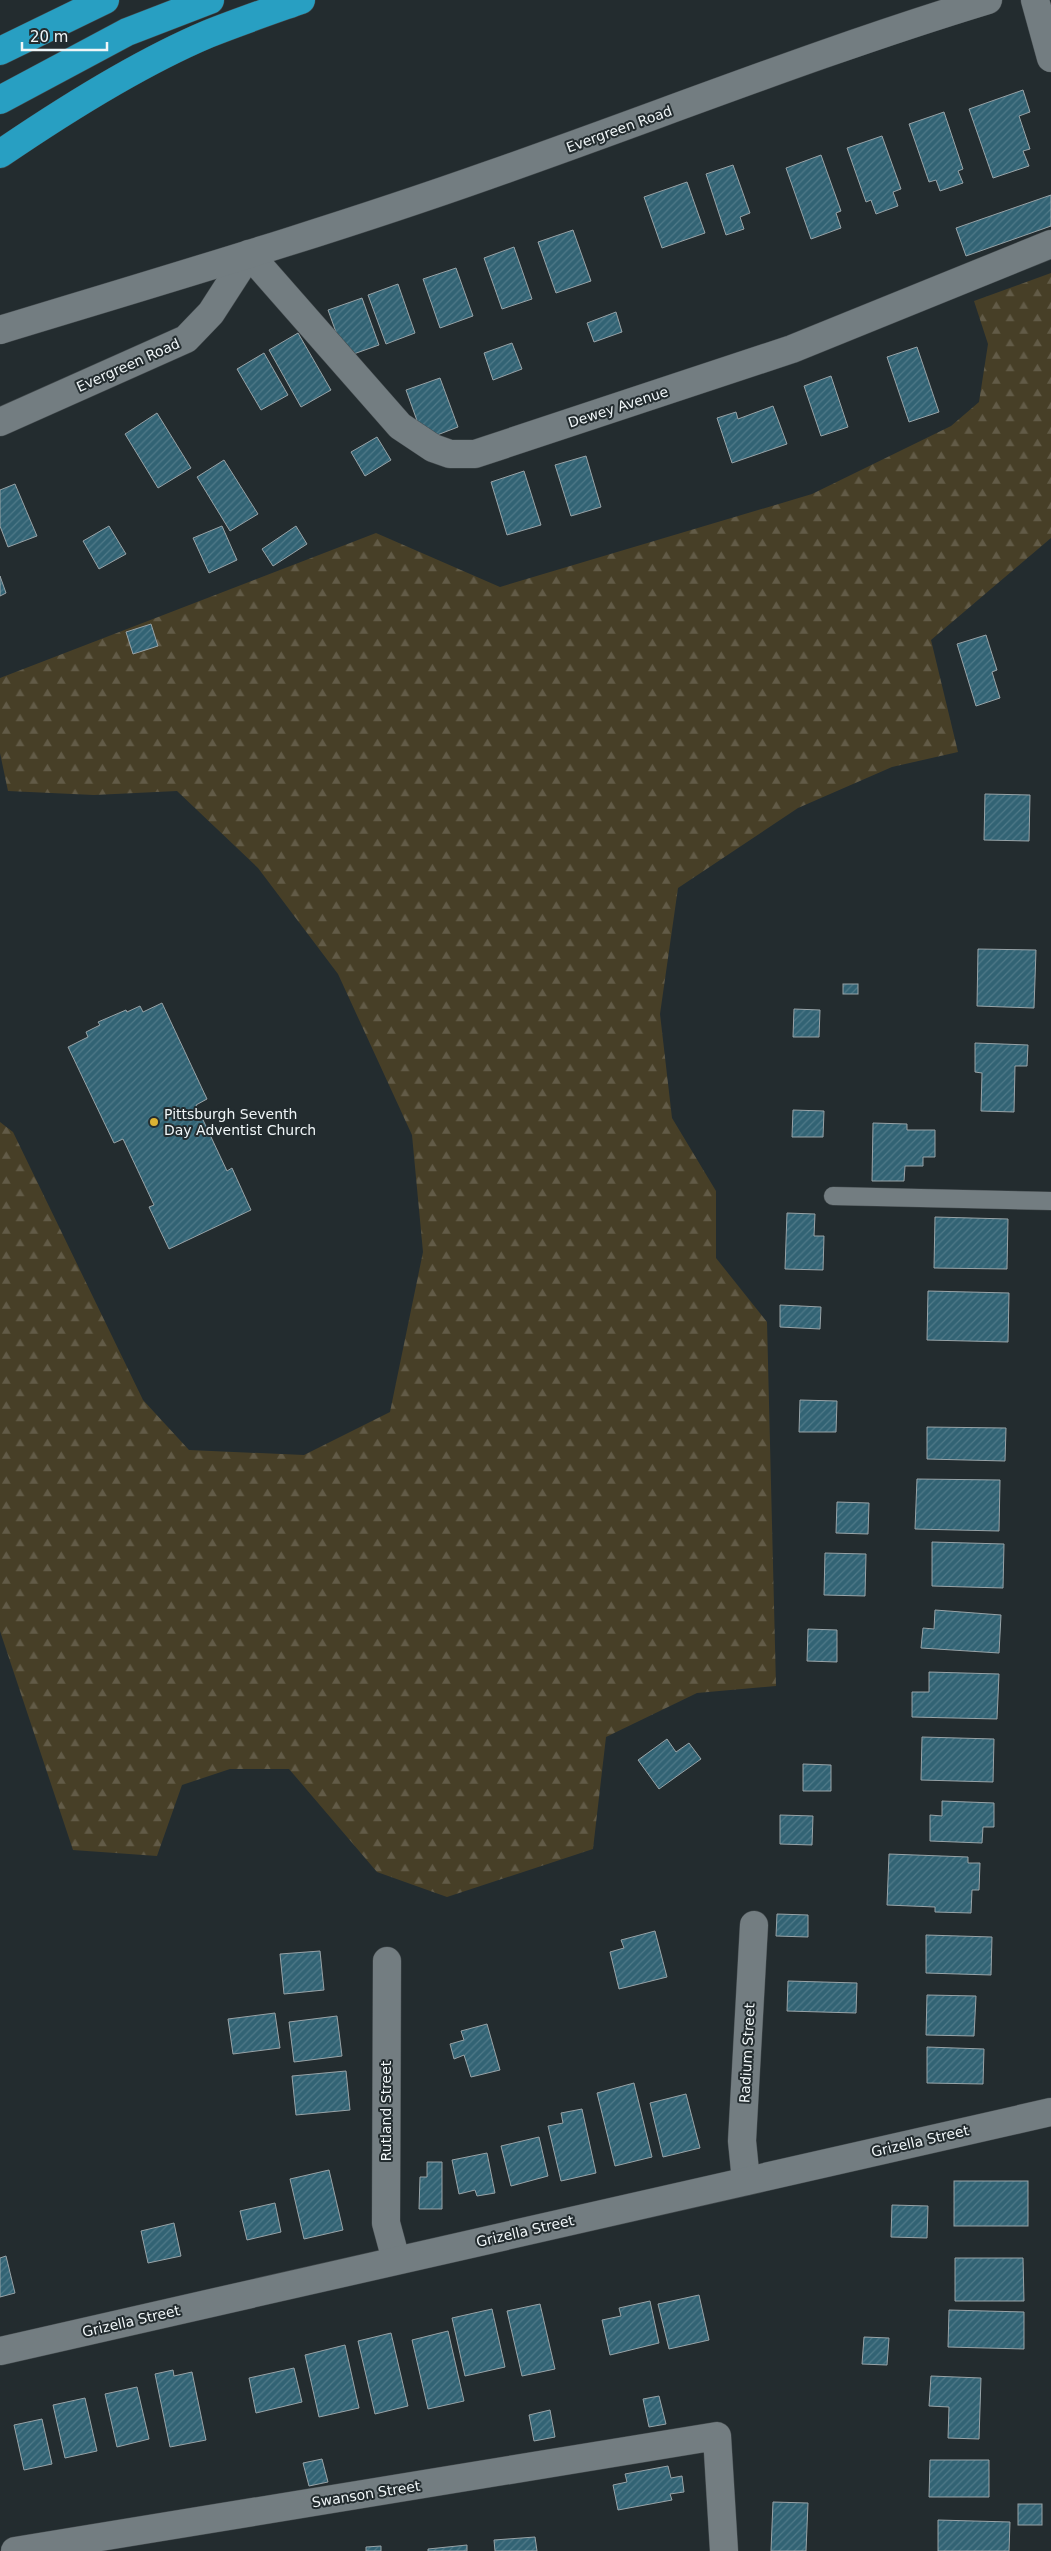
<svg xmlns="http://www.w3.org/2000/svg" width="1051" height="2551" viewBox="0 0 1051 2551" font-family="'DejaVu Sans',sans-serif">
	<style>
		.forest { fill: url(#forest-firs) }
		.building { fill: url(#building-hatch); stroke: #98a3a7 }
		.lines { fill: none; stroke-linecap: round; stroke-linejoin: round }
		.service-casing { stroke: #434a4d; stroke-width: 19 }
		.minor-casing { stroke: #434a4d; stroke-width: 29 }
		.secondary-casing { stroke: #434a4d; stroke-width: 29 }
		.motorway-casing { stroke: #434a4d; stroke-width: 29 }
		.service { stroke: #737d81; stroke-width: 18 }
		.minor { stroke: #737d81; stroke-width: 28 }
		.secondary { stroke: #737d81; stroke-width: 28 }
		.motorway { stroke: #289fc2; stroke-width: 28 }
		.poi-dot { fill: #dbb233; stroke: #232c2f; stroke-width: 2 }
		.labels { text-anchor: middle; stroke-width: 4; stroke-linejoin: round; paint-order: stroke }
		.street-label { font-size: 14px; fill: #f0f6f8; stroke: #232c2f }
		.poi-label { font-size: 14px; fill: #f0f6f8; stroke: #232c2f; text-anchor: start }
	</style>
	<defs>
		<pattern id="forest-firs" width="22" height="20" patternUnits="userSpaceOnUse" patternTransform="scale(1.25)"><rect width="22" height="20" fill="#473f27"/><path d="M5 1l3.5 6h-7zM16 11l3.5 6h-7z" fill="#625b47"/></pattern>
		<pattern id="building-hatch" width="6" height="6" patternUnits="userSpaceOnUse" patternTransform="scale(1.25)"><rect width="6" height="6" fill="#326374"/><path d="M-1 1l2-2M0 6l6-6M5 7l2-2" fill="none" stroke="#507a89"/></pattern>
	</defs>
	<rect width="100%" height="100%" fill="#232c2f"/>
	<polygon class="forest" points="1051,273 1051,538 931,640 958,752 892,767 798,808 678,888 660,1014 672,1118 716,1191 716,1258 767,1322 776,1686 697,1693 606,1737 593,1849 447,1897 377,1872 289,1769 230,1769 182,1785 157,1856 73,1850 0,1631 0,1122 13,1132 143,1400 189,1450 304,1455 390,1412 423,1252 412,1135 338,974 258,868 177,791 94,795 8,791 0,753 0,678 376,533 500,587 812,494 951,426 979,402 988,344 974,301"/>
	<g class="building">
		<polygon points="1023,90 1030,112 1019,116 1030,149 1023,151 1029,166 993,178 969,109"/>
		<polygon points="944,112 963,169 958,171 963,183 940,191 936,180 929,182 909,124"/>
		<polygon points="882,136 901,189 893,192 898,206 876,214 871,200 866,202 847,148"/>
		<polygon points="821,155 841,211 836,213 841,228 811,239 786,168"/>
		<polygon points="733,165 750,213 740,217 744,229 726,235 706,174"/>
		<polygon points="687,182 705,233 662,248 644,197"/>
		<polygon points="1051,195 1051,226 966,256 956,228"/>
		<polygon points="573,230 591,281 556,293 538,242"/>
		<polygon points="514,247 532,299 502,309 484,258"/>
		<polygon points="456,268 473,316 440,328 423,279"/>
		<polygon points="398,284 415,333 386,344 368,295"/>
		<polygon points="362,298 379,345 345,357 328,310"/>
		<polygon points="616,312 622,332 594,342 587,323"/>
		<polygon points="298,333 331,390 301,407 269,350"/>
		<polygon points="512,343 522,369 493,380 484,353"/>
		<polygon points="917,347 939,412 909,422 887,357"/>
		<polygon points="264,353 288,395 261,410 237,369"/>
		<polygon points="831,376 848,427 821,436 804,386"/>
		<polygon points="440,378 458,427 424,440 406,390"/>
		<polygon points="773,406 787,444 732,463 717,418 736,412 738,419"/>
		<polygon points="157,413 191,468 158,488 125,434"/>
		<polygon points="377,437 391,460 365,476 351,452"/>
		<polygon points="586,456 601,507 571,516 555,465"/>
		<polygon points="224,460 258,514 230,531 197,477"/>
		<polygon points="524,471 541,525 507,535 491,482"/>
		<polygon points="15,484 37,536 8,547 0,526 0,490"/>
		<polygon points="109,526 126,554 99,569 83,541"/>
		<polygon points="222,526 237,560 209,573 193,538"/>
		<polygon points="296,526 307,544 273,566 262,549"/>
		<polygon points="0,576 6,593 0,596"/>
		<polygon points="151,624 158,646 133,654 126,632"/>
		<polygon points="986,635 997,670 992,672 1000,698 976,706 957,644"/>
		<polygon points="985,794 1030,795 1029,841 984,840"/>
		<polygon points="978,949 1036,950 1034,1008 977,1006"/>
		<rect x="843" y="984" width="15" height="10"/>
		<polygon points="162,1003 207,1099 196,1105 227,1171 232,1168 251,1210 169,1249 149,1207 154,1205 123,1139 114,1143 68,1047 88,1037 86,1032 100,1025 98,1022 126,1010 127,1012 140,1006 143,1012"/>
		<polygon points="794,1009 820,1010 819,1037 793,1037"/>
		<polygon points="975,1043 1028,1045 1027,1066 1015,1066 1014,1112 981,1111 982,1073 975,1072"/>
		<polygon points="793,1110 824,1111 823,1137 792,1137"/>
		<polygon points="873,1123 907,1124 907,1130 935,1130 935,1157 923,1157 923,1166 905,1166 904,1181 872,1181"/>
		<polygon points="787,1213 815,1214 814,1236 824,1236 823,1270 785,1269"/>
		<polygon points="935,1217 1008,1219 1007,1269 934,1268"/>
		<polygon points="928,1291 1009,1293 1008,1342 927,1340"/>
		<polygon points="780,1305 821,1307 820,1329 780,1327"/>
		<polygon points="800,1400 837,1401 836,1432 799,1432"/>
		<polygon points="927,1427 1006,1428 1005,1461 927,1459"/>
		<polygon points="917,1479 1000,1480 999,1531 915,1529"/>
		<polygon points="837,1502 869,1503 868,1534 836,1533"/>
		<polygon points="932,1542 1004,1544 1003,1588 932,1586"/>
		<polygon points="825,1553 866,1554 865,1596 824,1595"/>
		<polygon points="935,1610 1001,1615 999,1653 921,1648 923,1628 934,1629"/>
		<polygon points="808,1629 837,1630 837,1662 807,1661"/>
		<polygon points="929,1672 999,1674 997,1719 912,1717 912,1692 929,1692"/>
		<polygon points="922,1737 994,1739 993,1782 921,1780"/>
		<polygon points="667,1739 676,1752 689,1743 701,1759 659,1789 638,1760"/>
		<polygon points="803,1764 831,1765 831,1791 803,1791"/>
		<polygon points="942,1801 994,1803 994,1827 983,1827 982,1843 930,1841 930,1815 942,1816"/>
		<polygon points="780,1815 813,1816 812,1845 780,1844"/>
		<polygon points="889,1854 968,1857 968,1863 980,1863 979,1890 972,1890 971,1913 935,1912 935,1907 887,1905"/>
		<polygon points="777,1914 808,1915 808,1937 776,1936"/>
		<polygon points="655,1931 667,1977 619,1989 610,1952 624,1948 621,1940"/>
		<polygon points="926,1935 992,1937 991,1975 926,1973"/>
		<polygon points="320,1951 324,1990 284,1994 280,1954"/>
		<polygon points="788,1981 857,1983 856,2013 787,2011"/>
		<polygon points="927,1995 976,1996 974,2036 926,2035"/>
		<polygon points="275,2013 280,2048 233,2054 228,2019"/>
		<polygon points="337,2016 342,2056 294,2062 289,2022"/>
		<polygon points="487,2024 500,2070 471,2077 464,2055 454,2059 450,2044 464,2040 461,2031"/>
		<polygon points="927,2047 984,2049 983,2084 927,2083"/>
		<polygon points="346,2071 350,2110 296,2115 292,2076"/>
		<polygon points="634,2083 652,2157 615,2166 597,2093"/>
		<polygon points="686,2094 700,2148 663,2157 650,2103"/>
		<polygon points="582,2109 596,2173 561,2181 548,2126 563,2123 561,2113"/>
		<polygon points="539,2137 548,2176 511,2186 501,2146"/>
		<polygon points="487,2153 495,2193 477,2196 475,2190 459,2194 452,2160"/>
		<polygon points="427,2162 442,2162 442,2209 419,2209 420,2177 427,2177"/>
		<polygon points="329,2170 343,2230 304,2239 290,2179"/>
		<rect x="954" y="2181" width="74" height="45"/>
		<polygon points="275,2203 281,2232 247,2240 240,2211"/>
		<polygon points="892,2205 928,2206 927,2238 891,2237"/>
		<polygon points="174,2223 181,2256 148,2263 141,2231"/>
		<polygon points="6,2256 15,2293 0,2297 0,2258"/>
		<polygon points="955,2258 1023,2258 1024,2301 955,2301"/>
		<polygon points="699,2295 709,2340 669,2349 658,2304"/>
		<polygon points="650,2301 659,2343 610,2355 602,2320 621,2316 619,2308"/>
		<polygon points="540,2304 555,2369 522,2376 507,2311"/>
		<polygon points="492,2309 505,2367 465,2376 452,2318"/>
		<polygon points="949,2310 1024,2312 1024,2349 948,2347"/>
		<polygon points="448,2331 464,2401 428,2409 412,2340"/>
		<polygon points="391,2333 408,2406 375,2414 358,2341"/>
		<polygon points="864,2337 889,2338 887,2365 862,2364"/>
		<polygon points="345,2345 359,2408 319,2417 305,2355"/>
		<polygon points="294,2368 302,2402 256,2413 249,2378"/>
		<polygon points="173,2370 174,2376 192,2372 206,2440 170,2447 155,2374"/>
		<polygon points="931,2376 981,2378 979,2439 948,2438 949,2407 929,2406"/>
		<polygon points="137,2387 149,2439 117,2447 105,2394"/>
		<polygon points="659,2396 666,2424 649,2427 643,2399"/>
		<polygon points="85,2398 97,2451 65,2458 53,2405"/>
		<polygon points="550,2410 555,2437 534,2441 529,2415"/>
		<polygon points="42,2419 52,2464 24,2470 14,2425"/>
		<polygon points="322,2459 328,2482 309,2486 303,2463"/>
		<polygon points="930,2460 989,2460 989,2497 929,2497"/>
		<polygon points="668,2466 671,2478 682,2476 684,2492 670,2494 672,2500 618,2510 613,2485 627,2482 625,2474"/>
		<polygon points="773,2502 808,2503 806,2551 771,2551"/>
		<rect x="1018" y="2504" width="24" height="21"/>
		<polygon points="938,2520 1010,2522 1009,2551 938,2551"/>
		<polygon points="535,2537 537,2551 495,2551 494,2540"/>
		<polygon points="467,2545 467,2551 428,2551 428,2549"/>
		<polygon points="381,2546 381,2551 366,2551 366,2547"/>
	</g>
	<g class="lines">
		<g class="service-casing">
			<polyline id="service" points="833,1196 1051,1201"/>
		</g>
		<g class="minor-casing">
			<g id="minor">
				<polyline points="1035,0 1051,58"/>
				<polyline points="0,422 186,339 211,313 249,254 400,426 433,448 450,454 475,454 792,349 1051,244"/>
				<polyline points="387,1961 386,2223 396,2260"/>
				<polyline points="746,2181 742,2141 754,1925"/>
				<polyline points="0,2351 1051,2112"/>
				<polyline points="15,2551 717,2436 724,2551"/>
			</g>
		</g>
		<g class="secondary-casing">
			<path id="secondary" d="M0,330C164,280 328,232 489,175C655,117 820,51 988,0"/>
		</g>
		<g class="motorway-casing">
			<g id="motorway">
				<polyline points="0,51 105,0"/>
				<polyline points="0,100 127,32 210,0"/>
				<path d="M0,154C63,111 137,64 208,34C238,22 270,11 301,0"/>
			</g>
		</g>
		<use href="#service" class="service"/>
		<use href="#minor" class="minor"/>
		<use href="#secondary" class="secondary"/>
		<use href="#motorway" class="motorway"/>
	</g>
	<circle class="poi-dot" cx="154" cy="1122" r="5"/>
	<g class="labels">
		<g class="street-label">
			<text transform="translate(619 129) rotate(-20)" y="5">Evergreen Road</text>
			<text transform="translate(128 365) rotate(-24)" y="5">Evergreen Road</text>
			<text transform="translate(618 407) rotate(-18)" y="5">Dewey Avenue</text>
			<text transform="translate(747 2053) rotate(-87)" y="5">Radium Street</text>
			<text transform="translate(386 2111) rotate(-90)" y="5">Rutland Street</text>
			<text transform="translate(920 2141) rotate(-13)" y="5">Grizella Street</text>
			<text transform="translate(525 2231) rotate(-13)" y="5">Grizella Street</text>
			<text transform="translate(131 2321) rotate(-13)" y="5">Grizella Street</text>
			<text transform="translate(366 2494) rotate(-9)" y="5">Swanson Street</text>
		</g>
		<g class="poi-label">
			<text x="164" y="1119">Pittsburgh Seventh<tspan x="164" dy="16">Day Adventist Church</tspan></text>
		</g>
	</g>
	<path d="M22 42v8h85v-8" fill="none" stroke="#f0f6f8" stroke-width="2.5"/>
	<text x="30" y="42" font-size="15" fill="#f0f6f8" stroke="#232c2f" stroke-width="4" paint-order="stroke">20 m</text>
</svg>
